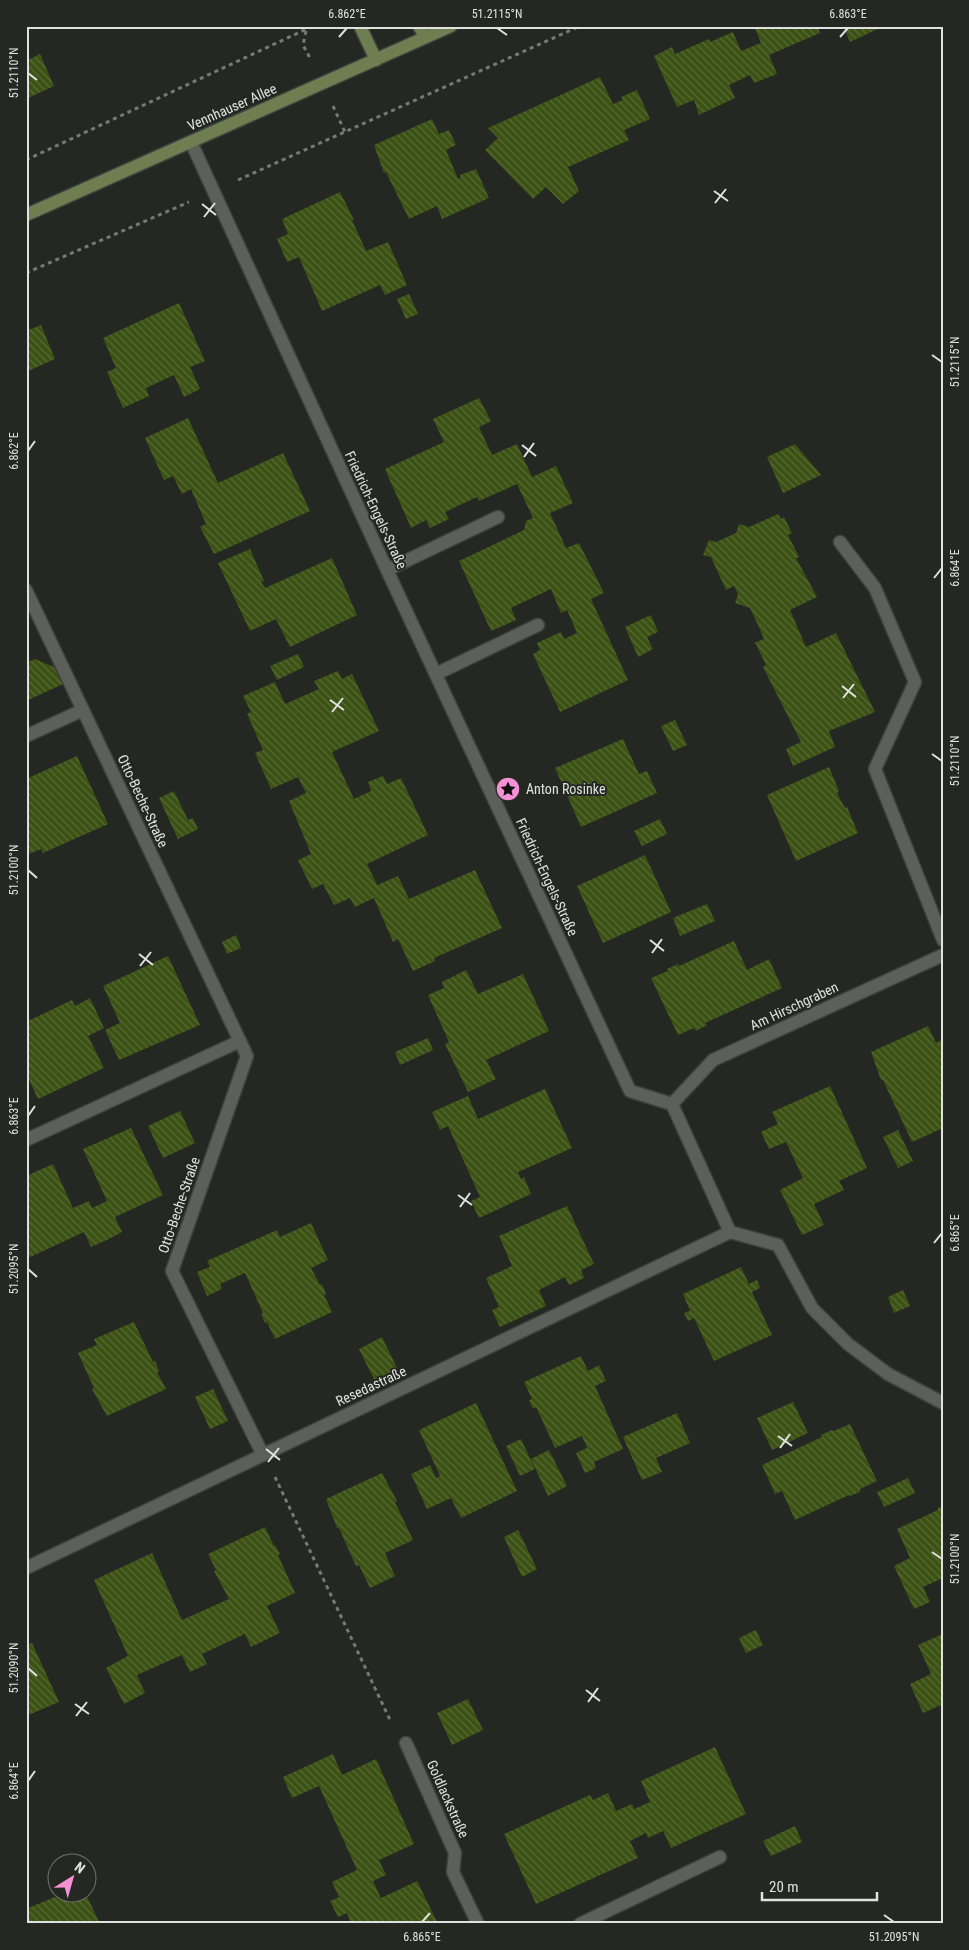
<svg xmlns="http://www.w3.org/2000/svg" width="969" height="1950" viewBox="0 0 969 1950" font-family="'Roboto Condensed',sans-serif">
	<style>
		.building { fill: url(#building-back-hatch) }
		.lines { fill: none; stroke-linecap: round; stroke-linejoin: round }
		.lane-casing { stroke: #41423f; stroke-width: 15 }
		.street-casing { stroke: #41423f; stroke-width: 15 }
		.secondary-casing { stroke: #41423f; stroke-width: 15 }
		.path { stroke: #777975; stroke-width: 3; stroke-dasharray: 4 4; stroke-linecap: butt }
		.lane { stroke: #5d5f5a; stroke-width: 12 }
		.street { stroke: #5d5f5a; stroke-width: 12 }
		.secondary { stroke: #6e7e50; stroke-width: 12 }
		.ticks { fill: none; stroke: #e1e2df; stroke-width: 2 }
		.labels { text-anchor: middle; stroke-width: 4; stroke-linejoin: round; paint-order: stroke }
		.street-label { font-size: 14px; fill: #e1e2df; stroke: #252722 }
		.poi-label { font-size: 14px; fill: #e1e2df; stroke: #252722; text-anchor: start }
		.neatline { fill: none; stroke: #e1e2df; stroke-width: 2 }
		.ticks-label { font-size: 12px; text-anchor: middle; fill: #e1e2df }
	</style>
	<defs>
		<pattern id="building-back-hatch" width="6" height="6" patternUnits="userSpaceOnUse" patternTransform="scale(1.25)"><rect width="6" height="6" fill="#3b5214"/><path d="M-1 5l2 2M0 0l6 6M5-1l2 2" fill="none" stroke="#576b36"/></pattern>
	</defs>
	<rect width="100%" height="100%" fill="#252722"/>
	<g class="building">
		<polygon points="754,26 817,26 820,33 769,55 777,74 754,83 750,75 729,85 735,98 699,115 694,100 677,107 654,56 672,47 675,54 709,39 710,42 733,32 741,51 761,43"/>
		<polygon points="843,26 884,26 850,42"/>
		<polygon points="40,54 54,86 26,99 26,61"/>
		<polygon points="600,77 613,104 623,100 621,97 637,90 650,119 624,130 629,140 568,167 579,191 563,204 546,187 533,199 485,150 498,138 488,128"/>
		<polygon points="432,119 439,134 449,130 456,145 446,150 458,179 461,177 460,175 476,169 489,198 442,219 437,206 409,219 386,172 384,173 374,145"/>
		<polygon points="340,192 354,220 352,220 366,251 388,242 407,285 385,295 380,285 322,311 299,257 287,262 277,239 288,234 282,219"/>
		<polygon points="409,294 418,314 406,319 397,299"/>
		<polygon points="179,303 205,361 190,367 200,389 184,397 174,375 146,388 149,396 123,408 107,372 116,368 103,338"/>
		<polygon points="41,325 55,359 26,372 26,331"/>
		<polygon points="479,398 491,421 479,427 492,455 517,444 532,477 556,466 573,503 550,513 566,548 579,543 604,593 591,599 628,680 560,712 533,654 540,650 537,643 561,632 564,639 577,633 567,610 561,613 551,589 511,608 516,620 491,631 459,561 524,530 526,521 533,518 517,484 479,501 477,497 445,512 449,519 430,528 426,520 411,528 385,469 444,442 433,419"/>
		<polygon points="188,418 218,483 283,453 310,511 214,554 200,527 206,524 191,489 182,494 173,476 164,480 145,438"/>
		<polygon points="795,444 821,475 783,493 767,457"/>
		<polygon points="778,514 781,519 784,517 792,533 788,535 799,557 796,558 817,597 790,610 806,647 836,633 875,712 829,731 835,747 793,766 786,749 801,742 763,667 766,665 756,644 754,643 764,639 758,625 750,608 735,603 738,594 734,586 726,590 711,557 703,555 709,540 716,542 736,533 739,524 749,527"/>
		<polygon points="250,549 264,581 261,582 265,588 332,558 357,615 290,647 276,619 250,631 218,563"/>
		<polygon points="651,615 658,632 647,637 653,649 638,657 625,627"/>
		<polygon points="298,654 304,667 277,680 270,666"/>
		<polygon points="35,659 54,667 63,684 26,701 26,663"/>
		<polygon points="338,671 342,679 352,674 379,731 332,752 354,799 371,791 368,782 383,776 387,784 401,778 428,835 367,864 377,885 398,876 409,899 475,870 502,928 434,958 435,961 413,971 398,939 393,942 374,898 355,907 350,898 334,905 323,884 312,889 298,860 311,854 289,801 306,793 298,777 271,789 255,753 263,750 247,714 251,712 243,696 275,682 285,704 319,689 314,681"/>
		<polygon points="675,720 687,745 673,751 661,726"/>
		<polygon points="623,739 639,774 647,771 657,793 581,827 555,768"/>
		<polygon points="77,756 108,824 43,853 41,849 26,855 26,779"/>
		<polygon points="829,767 839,791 837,793 845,808 847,807 858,833 796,861 767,795"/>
		<polygon points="174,791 188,820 193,818 198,829 178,839 159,798"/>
		<polygon points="660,819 667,834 642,846 634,831"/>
		<polygon points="645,855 671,912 603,943 577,886"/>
		<polygon points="707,904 715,921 680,936 673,918"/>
		<polygon points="236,935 241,948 227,954 222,942"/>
		<polygon points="734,941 747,970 769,959 782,988 705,1023 707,1025 696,1031 694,1028 678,1035 651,978 668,971 667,969 678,964 679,966"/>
		<polygon points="168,956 200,1025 119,1060 105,1030 120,1023 103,986"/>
		<polygon points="466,970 478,994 523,974 549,1031 486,1060 496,1079 468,1092 445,1044 449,1042 428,995 444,988 442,982"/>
		<polygon points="90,998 104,1028 88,1036 104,1068 38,1099 26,1073 26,1022 72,1000 75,1006"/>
		<polygon points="928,1026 936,1043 943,1039 943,1053 941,1054 943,1057 943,1133 941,1129 912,1142 883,1080 881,1080 871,1052"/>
		<polygon points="428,1038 433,1050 400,1065 395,1052"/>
		<polygon points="830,1086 867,1168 839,1181 844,1190 814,1204 824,1225 802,1235 780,1190 803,1178 786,1142 769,1149 761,1132 778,1124 772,1112"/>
		<polygon points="545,1089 572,1148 518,1172 521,1179 524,1177 531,1194 479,1218 471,1201 480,1197 448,1126 440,1130 432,1112 468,1096 478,1119"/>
		<polygon points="180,1111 195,1143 163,1158 148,1126"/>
		<polygon points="131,1128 163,1195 115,1217 122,1232 107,1240 91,1247 84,1232 26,1259 26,1176 53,1164 73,1208 89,1201 92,1208 107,1201 83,1149"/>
		<polygon points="898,1130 913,1161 898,1168 883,1137"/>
		<polygon points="567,1206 594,1264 581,1270 584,1278 569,1285 565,1277 539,1290 546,1306 500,1327 492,1310 499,1307 486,1278 512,1266 499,1236"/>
		<polygon points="311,1223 328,1260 311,1268 320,1285 322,1284 326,1294 324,1295 332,1312 275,1339 267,1322 265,1323 261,1314 263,1313 245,1273 220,1284 222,1289 207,1296 197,1272 210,1267 207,1261 277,1230 280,1237"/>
		<polygon points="741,1267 749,1284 757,1280 760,1288 752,1292 772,1335 714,1361 694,1318 688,1321 684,1313 690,1311 683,1294"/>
		<polygon points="903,1290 910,1306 894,1313 888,1297"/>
		<polygon points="134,1322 153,1362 155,1361 159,1371 157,1372 166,1389 107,1416 92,1389 94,1388 78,1353 97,1345 94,1339"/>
		<polygon points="382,1337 399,1372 376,1383 359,1349"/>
		<polygon points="581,1356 588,1371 599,1365 606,1381 595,1386 623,1449 594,1462 596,1468 585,1473 576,1453 587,1448 582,1436 555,1448 536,1407 533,1409 529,1400 532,1399 524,1382"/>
		<polygon points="213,1389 228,1421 210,1429 195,1397"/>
		<polygon points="793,1402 808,1433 772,1450 757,1418"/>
		<polygon points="476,1403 517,1491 461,1518 451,1498 427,1509 411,1474 430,1465 436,1478 440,1476 419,1430"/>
		<polygon points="677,1413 690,1443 656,1458 662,1472 642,1480 623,1437"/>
		<polygon points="850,1424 877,1481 860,1489 860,1492 850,1496 849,1495 795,1520 782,1491 775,1494 762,1465 822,1437 821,1435 832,1430 834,1431"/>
		<polygon points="521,1439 535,1469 520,1476 506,1446"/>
		<polygon points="549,1450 567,1486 548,1496 531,1459"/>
		<polygon points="382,1473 397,1501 395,1502 413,1540 385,1553 395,1576 370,1588 359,1565 356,1566 339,1528 337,1528 326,1499"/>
		<polygon points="908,1478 915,1493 884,1507 877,1492"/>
		<polygon points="943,1506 943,1578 923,1587 930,1602 914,1609 894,1566 910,1558 897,1529 938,1510 938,1508"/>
		<polygon points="265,1527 274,1546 275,1545 280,1554 278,1555 295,1593 267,1606 280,1633 251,1647 245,1634 202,1654 207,1664 190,1672 182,1655 137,1675 145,1693 124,1704 106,1668 128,1656 94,1580 152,1553 182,1620 229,1599 214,1571 216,1570 208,1554"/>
		<polygon points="518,1530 537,1569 522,1577 504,1537"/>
		<polygon points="756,1630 763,1645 746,1653 739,1638"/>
		<polygon points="943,1634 943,1704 923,1713 910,1684 931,1674 918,1645"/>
		<polygon points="32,1643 59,1702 26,1716 26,1646"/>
		<polygon points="468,1699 483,1730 452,1745 437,1713"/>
		<polygon points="715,1747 746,1814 671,1848 663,1831 648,1838 646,1833 630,1841 638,1858 536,1904 504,1834 590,1795 593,1800 608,1793 616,1811 632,1804 634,1809 650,1802 641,1781"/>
		<polygon points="333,1754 342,1775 376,1759 414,1844 379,1860 386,1875 373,1881 381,1898 417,1881 438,1924 351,1924 347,1913 338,1917 330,1901 339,1897 332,1882 357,1870 319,1786 292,1798 283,1777"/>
		<polygon points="795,1826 802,1842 771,1856 763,1841"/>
		<polygon points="67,1892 85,1892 100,1924 26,1924 26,1909"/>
	</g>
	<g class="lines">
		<g class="lane-casing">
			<g id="lane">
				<polyline points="387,570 498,517"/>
				<polyline points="436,674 538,625"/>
				<polyline points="580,1924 720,1857"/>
			</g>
		</g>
		<g class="street-casing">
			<g id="street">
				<polyline points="191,142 387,570 630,1091 672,1104 730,1232 778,1245 812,1308 848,1344 888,1374 943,1403"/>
				<polyline points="840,542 875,588 915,682 875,769 943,940"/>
				<polyline points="26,590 247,1056 172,1271 263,1455"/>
				<polyline points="26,736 83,710"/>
				<polyline points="672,1104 713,1060 943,955"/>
				<polyline points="26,1140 240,1041"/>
				<polyline points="26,1568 730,1232"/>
				<polyline points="406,1743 455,1853 453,1872 478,1924"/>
			</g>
		</g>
		<g class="secondary-casing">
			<g id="secondary">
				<polyline points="360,26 376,60"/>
				<polyline points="419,26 425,37"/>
				<polyline points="26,215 451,26"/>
			</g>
		</g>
		<g class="path">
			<polyline points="306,31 303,45 311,60"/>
			<polyline points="333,106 345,132"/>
			<polyline points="26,160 313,26"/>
			<polyline points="238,180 580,26"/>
			<polyline points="26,273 189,202"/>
			<polyline points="275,1477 391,1722"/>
		</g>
		<use href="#lane" class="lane"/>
		<use href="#street" class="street"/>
		<use href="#secondary" class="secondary"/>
	</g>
	<path class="ticks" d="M497,28L507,35M339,37L347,28M840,37L848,28M28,73L37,80M714,191L728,201M715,203L726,189M202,204L216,215M204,217L215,203M932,355L942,362M522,445L536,456M28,451L35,441M524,457L534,443M934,578L942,568M842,686L856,697M843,698L854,684M330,700L344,710M332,712L343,698M932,754L942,761M28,870L37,878M650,940L664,951M652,953L662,939M139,954L153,965M140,966L151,952M28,1116L35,1106M458,1195L472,1205M460,1207L470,1193M934,1243L942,1233M28,1269L37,1277M778,1436L792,1446M780,1448L790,1434M266,1449L280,1460M268,1462L279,1448M932,1552L942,1559M28,1668L37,1676M586,1690L600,1701M588,1702L598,1688M75,1704L89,1714M76,1716L87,1702M28,1781L35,1771M884,1915L894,1922M422,1922L430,1913"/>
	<defs>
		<g id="sight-disc" transform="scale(1.25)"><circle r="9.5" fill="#f491d4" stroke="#252722"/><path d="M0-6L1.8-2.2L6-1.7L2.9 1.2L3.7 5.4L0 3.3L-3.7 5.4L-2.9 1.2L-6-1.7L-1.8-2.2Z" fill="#111"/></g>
	</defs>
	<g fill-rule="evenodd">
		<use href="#sight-disc" x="508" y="789"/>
	</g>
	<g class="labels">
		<g class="street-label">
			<text transform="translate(232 107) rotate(-24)" y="5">Vennhauser Allee</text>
			<text transform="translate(376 510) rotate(65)" y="5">Friedrich-Engels-Straße</text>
			<text transform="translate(143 801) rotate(65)" y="5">Otto-Beche-Straße</text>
			<text transform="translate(547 877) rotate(65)" y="5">Friedrich-Engels-Straße</text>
			<text transform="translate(794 1006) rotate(-25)" y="5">Am Hirschgraben</text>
			<text transform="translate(179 1205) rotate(-71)" y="5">Otto-Beche-Straße</text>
			<text transform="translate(371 1386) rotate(-25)" y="5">Resedastraße</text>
			<text transform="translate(448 1799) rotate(66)" y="5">Goldlackstraße</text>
		</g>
		<g class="poi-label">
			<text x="526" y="794">Anton Rosinke</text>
		</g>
	</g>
	<rect width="969" height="1950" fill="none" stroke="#252722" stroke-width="55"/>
	<g transform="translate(72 1878) rotate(37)"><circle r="24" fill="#252722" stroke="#70726e"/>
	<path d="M0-4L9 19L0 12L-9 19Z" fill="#f491d4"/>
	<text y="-8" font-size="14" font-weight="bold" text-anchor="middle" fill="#e1e2df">N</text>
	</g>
	<path d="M762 1892v8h115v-8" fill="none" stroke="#e1e2df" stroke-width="2.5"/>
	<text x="769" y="1892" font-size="15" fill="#e1e2df" stroke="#252722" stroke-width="4" paint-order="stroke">20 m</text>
	<rect x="28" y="28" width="914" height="1894" class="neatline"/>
	<g class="ticks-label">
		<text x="347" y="18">6.862°E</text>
		<text x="497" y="18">51.2115°N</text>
		<text x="848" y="18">6.863°E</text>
		<text transform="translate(14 73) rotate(-90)" y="4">51.2110°N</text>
		<text transform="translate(955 362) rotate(-90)" y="4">51.2115°N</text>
		<text transform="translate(14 451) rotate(-90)" y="4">6.862°E</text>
		<text transform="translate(955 568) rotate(-90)" y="4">6.864°E</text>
		<text transform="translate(955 761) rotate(-90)" y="4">51.2110°N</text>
		<text transform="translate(14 870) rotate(-90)" y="4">51.2100°N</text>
		<text transform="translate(14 1116) rotate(-90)" y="4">6.863°E</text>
		<text transform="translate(955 1233) rotate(-90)" y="4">6.865°E</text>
		<text transform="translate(14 1269) rotate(-90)" y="4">51.2095°N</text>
		<text transform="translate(955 1559) rotate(-90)" y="4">51.2100°N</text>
		<text transform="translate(14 1668) rotate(-90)" y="4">51.2090°N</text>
		<text transform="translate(14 1781) rotate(-90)" y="4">6.864°E</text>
		<text x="422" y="1941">6.865°E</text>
		<text x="894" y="1941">51.2095°N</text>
	</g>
</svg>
